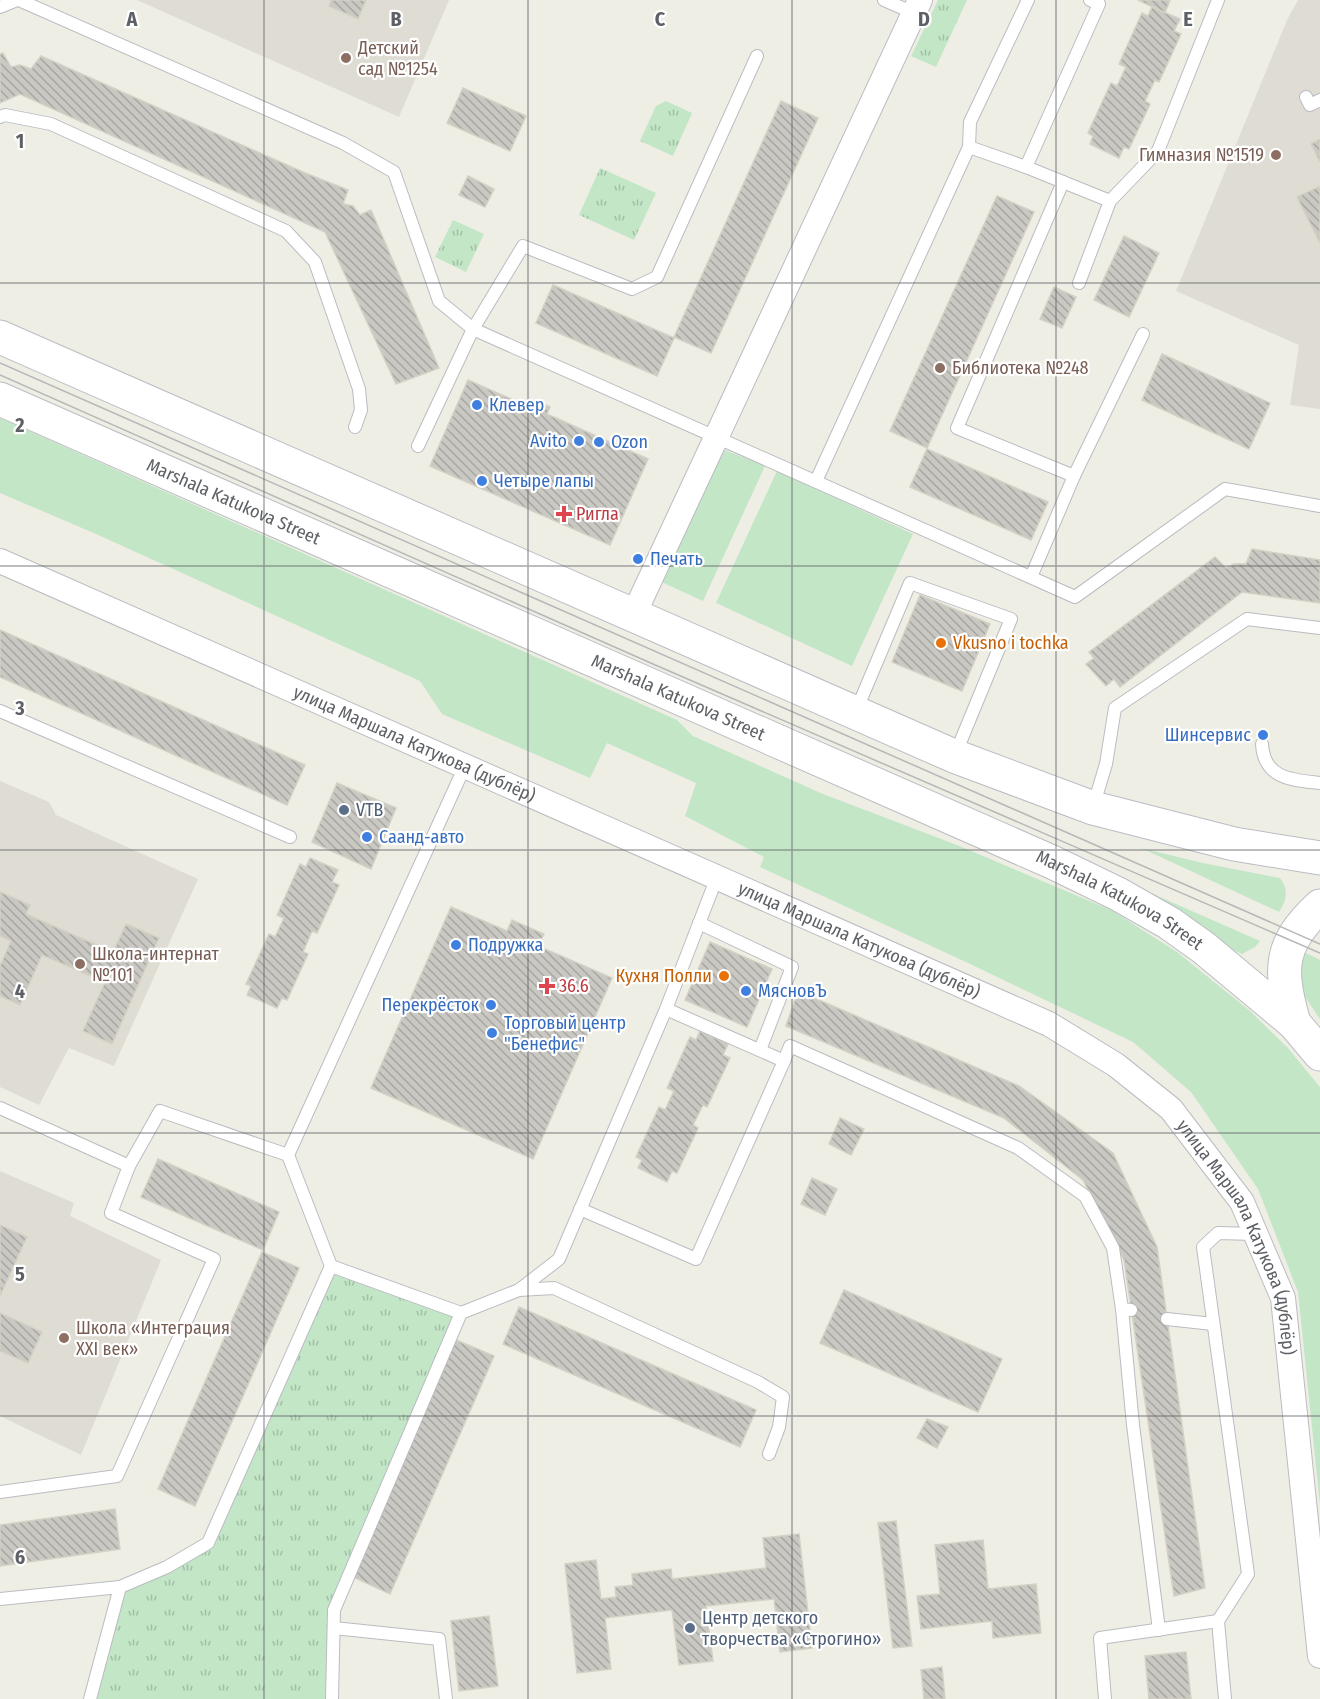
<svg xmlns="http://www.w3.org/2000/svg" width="1320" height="1699" viewBox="0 0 1320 1699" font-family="'Fira Sans Condensed',sans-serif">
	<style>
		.education { fill: #dfddd3 }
		.grass { fill: #c3e6c7 }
		.park { fill: url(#park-tufts) }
		.building { fill: url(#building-back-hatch); stroke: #d4d1c4; stroke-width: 1.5 }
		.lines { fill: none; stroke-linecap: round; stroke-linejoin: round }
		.service-casing { stroke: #babcc1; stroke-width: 14 }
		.minor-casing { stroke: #babcc1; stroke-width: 26 }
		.secondary-casing { stroke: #bbbdc3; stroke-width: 35 }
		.service { stroke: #fff; stroke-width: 12 }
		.minor { stroke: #fff; stroke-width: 24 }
		.secondary { stroke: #fff; stroke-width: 33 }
		.tram { stroke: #b6b7b7; stroke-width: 1.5 }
		.grid { fill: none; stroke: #5d6065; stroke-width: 1.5; stroke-opacity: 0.55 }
		.education-dot { fill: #8d6e63; stroke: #fff; stroke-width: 2 }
		.shop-dot { fill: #3f7fe0; stroke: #fff; stroke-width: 2 }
		.health-dot { fill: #e0444e; stroke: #fff; stroke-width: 2 }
		.food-dot { fill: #e8710a; stroke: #fff; stroke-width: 2 }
		.service-dot { fill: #5c6f8a; stroke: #fff; stroke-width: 2 }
		.labels { text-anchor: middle; stroke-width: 4.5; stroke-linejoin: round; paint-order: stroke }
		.education-label { font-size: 18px; fill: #785e54; stroke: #fff; text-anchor: start }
		.shop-label { font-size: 18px; fill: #366cbe; stroke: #fff; text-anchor: start }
		.street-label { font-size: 18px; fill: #5d6065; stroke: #fff }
		.health-label { font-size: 18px; fill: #be3a42; stroke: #fff; text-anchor: start }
		.food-label { font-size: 18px; fill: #c56008; stroke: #fff; text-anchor: start }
		.service-label { font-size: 18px; fill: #4e5e75; stroke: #fff; text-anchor: start }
		.grid-label { font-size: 20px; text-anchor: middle; font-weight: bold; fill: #5d6065; stroke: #fff; stroke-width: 4.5; stroke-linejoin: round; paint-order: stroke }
	</style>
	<defs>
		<pattern id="park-tufts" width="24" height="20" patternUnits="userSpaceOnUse" patternTransform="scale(1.5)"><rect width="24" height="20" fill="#c3e6c7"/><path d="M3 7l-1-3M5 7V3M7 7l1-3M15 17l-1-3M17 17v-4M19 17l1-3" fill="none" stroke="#a2bea5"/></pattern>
		<pattern id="building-back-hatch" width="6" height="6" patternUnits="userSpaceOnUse" patternTransform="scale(1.5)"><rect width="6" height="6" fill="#cac8c2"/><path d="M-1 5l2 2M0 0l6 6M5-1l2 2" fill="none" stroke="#a7a6a1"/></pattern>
	</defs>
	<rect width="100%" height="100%" fill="#efeee5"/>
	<g class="education">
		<polygon points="137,0 449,0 399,117"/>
		<polygon points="1298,0 1320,0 1320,409 1290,405 1299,345 1176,291 1287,20"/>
		<polygon points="0,781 49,802 56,815 198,879 114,1066 69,1048 39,1105 0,1087"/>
		<polygon points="0,1171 74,1203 70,1216 161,1260 81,1455 0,1416"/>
	</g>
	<g class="grass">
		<polygon points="0,418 677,720 693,736 823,794 957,845 1111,910 1177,952 1250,1011 1287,1047 1320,1087 1320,1505 1298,1292 1258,1189 1191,1092 1133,1042 968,963 760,867 764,857 685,816 696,783 607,743 590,778 442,714 420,681 96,534 0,493"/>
		<polygon points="722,449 765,466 703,601 657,580"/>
		<polygon points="777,471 913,534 852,666 716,603"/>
		<path d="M1141,848L1203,863L1280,878C1289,890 1287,900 1279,912Z"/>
		<polygon points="1135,886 1260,941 1255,947 1242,954 1231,949 1183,914"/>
		<path d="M1304,952L1320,960V1019C1301,990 1294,987 1304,952Z"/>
	</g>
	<g class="park">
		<polygon points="938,0 967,0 936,67 911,56"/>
		<polygon points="666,101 692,113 673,156 640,141 656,106"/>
		<polygon points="600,168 656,193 634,240 579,215"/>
		<polygon points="453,220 484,234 466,272 435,257"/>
		<polygon points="331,1266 461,1313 334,1609 332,1699 90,1699 120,1587 208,1543"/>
	</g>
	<g class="building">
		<polygon points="331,0 366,0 358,19 329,6"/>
		<polygon points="1138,0 1170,0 1165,13"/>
		<polygon points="1152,7 1180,19 1174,31 1181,34 1159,82 1155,80 1145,101 1150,104 1129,149 1124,147 1119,158 1090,144 1093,136 1088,133 1111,83 1117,86 1126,67 1119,64 1142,13 1148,16"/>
		<polygon points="3,53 11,67 20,65 31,69 41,56 305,173 348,190 343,204 353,206 360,215 371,210 439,368 396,384 325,232 20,94 0,103 0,54"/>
		<polygon points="463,88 526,116 510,151 447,123"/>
		<polygon points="781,101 818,118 711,353 674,337"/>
		<polygon points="1320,139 1320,162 1311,144"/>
		<polygon points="468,176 494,189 485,207 459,195"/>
		<polygon points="1320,186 1320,243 1297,197"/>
		<polygon points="997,196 1034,212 927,448 890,431"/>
		<polygon points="1124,236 1159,253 1129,317 1094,300"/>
		<polygon points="553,285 674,338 657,376 536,323"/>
		<polygon points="1054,287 1076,297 1062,328 1040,319"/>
		<polygon points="1162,354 1270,403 1249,449 1142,400"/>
		<polygon points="468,380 536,410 539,402 550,407 547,414 648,459 610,545 430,466"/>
		<polygon points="927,449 1048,502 1031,540 910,487"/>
		<polygon points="1252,549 1320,560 1320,603 1242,592 1120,687 1114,679 1106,686 1086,664 1094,658 1089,652 1215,557 1226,568 1234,564 1246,564"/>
		<polygon points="920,595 990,624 962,691 892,662"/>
		<polygon points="0,630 305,765 287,805 0,677"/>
		<polygon points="337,783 396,808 371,869 312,842"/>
		<polygon points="310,858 338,870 332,882 339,885 317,933 312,931 303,952 308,954 287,1000 282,998 277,1008 247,995 251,986 246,984 269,934 275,937 284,918 277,915 300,864 306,867"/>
		<polygon points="0,892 30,905 26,914 113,952 126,924 159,938 112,1044 83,1031 105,982 42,955 20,1005 0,996 0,966 11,941 0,936"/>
		<polygon points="451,907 507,931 512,920 544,934 538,946 612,978 533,1159 371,1088"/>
		<polygon points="710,942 772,969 747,1027 685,1000"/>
		<polygon points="798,991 1019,1086 1113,1153 1157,1247 1205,1588 1174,1596 1124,1260 1083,1180 1004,1118 786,1026"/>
		<polygon points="700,1031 728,1044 723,1055 730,1058 707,1107 703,1105 693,1125 698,1128 677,1173 672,1171 667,1182 638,1168 642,1160 636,1157 659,1107 665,1110 674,1091 667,1088 690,1037 696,1040"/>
		<polygon points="840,1118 864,1129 851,1155 829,1144"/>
		<polygon points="158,1159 279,1212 263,1250 141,1197"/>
		<polygon points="812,1178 837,1189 825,1215 801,1204"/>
		<polygon points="0,1225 27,1237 0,1296"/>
		<polygon points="262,1252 299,1268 195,1506 158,1489"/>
		<polygon points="844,1290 1002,1359 978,1412 820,1343"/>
		<polygon points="519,1307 756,1410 740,1447 503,1344"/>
		<polygon points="0,1313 42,1332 28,1363 0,1351"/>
		<polygon points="456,1340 494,1356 390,1594 353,1577"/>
		<polygon points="927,1419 948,1427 937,1448 917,1438"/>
		<polygon points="115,1509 120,1549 0,1566 0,1525"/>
		<polygon points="896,1521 912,1646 893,1648 878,1523"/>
		<polygon points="799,1534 812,1648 780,1652 774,1599 706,1606 713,1661 679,1665 672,1610 605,1618 611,1669 577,1673 565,1564 596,1560 601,1599 616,1597 615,1587 633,1585 632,1574 671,1569 672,1579 766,1568 763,1538"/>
		<polygon points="983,1540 988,1589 1036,1584 1041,1633 993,1638 992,1621 921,1629 917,1596 940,1594 935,1545"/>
		<polygon points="489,1616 498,1686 459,1691 451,1621"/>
		<polygon points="1186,1652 1191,1699 1149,1699 1145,1656"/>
		<polygon points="942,1667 945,1699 924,1699 921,1670"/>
	</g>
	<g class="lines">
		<g class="service-casing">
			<g id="service">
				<polyline points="19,0 343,143 394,172 439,301 473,329 1075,597 1225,489 1320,506"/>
				<polyline points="884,0 914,13"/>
				<polyline points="0,7 17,0"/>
				<polyline points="1306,97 1310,105 1320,100"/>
				<polyline points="0,117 5,115 51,124 286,231 315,262 359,389 361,410 355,427"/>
				<polyline points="969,147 1026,167 1110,201 1158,151 1218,0"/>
				<polyline points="1026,167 1099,4 1090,0"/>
				<polyline points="1079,283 1110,201"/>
				<polyline points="418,446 473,329 523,246 632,289 657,277 757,56"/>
				<polyline points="1074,476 1143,334"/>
				<polyline points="816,481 969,147 970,122 1028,0"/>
				<polyline points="1031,577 1074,476 957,428 1063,182"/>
				<polyline points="0,711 290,837"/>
				<polyline points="856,711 910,583 1011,619 955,755"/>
				<path d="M1262,744C1264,779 1292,780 1320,783"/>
				<polyline points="1093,807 1106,764 1115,708 1247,619 1320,628"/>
				<polyline points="699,923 792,967 760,1050"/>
				<polyline points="666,1009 784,1061 790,1046 1018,1148 1085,1196 1113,1248 1122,1309 1131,1310"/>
				<polyline points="0,1108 129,1166 160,1111 288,1155"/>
				<polyline points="580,1209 696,1259 784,1061"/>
				<polyline points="331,1266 461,1313"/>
				<polyline points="519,1290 554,1288 758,1382 783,1397 779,1427 769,1454"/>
				<polyline points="1122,1309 1133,1425 1159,1630"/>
				<polyline points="1167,1319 1213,1324"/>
				<polyline points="0,1492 117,1476 214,1259 111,1213 129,1166"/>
				<polyline points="120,1587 167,1567 208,1543 331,1266 288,1155 465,766"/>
				<polyline points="0,1599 120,1587 90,1699"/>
				<polyline points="334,1628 439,1639 446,1699"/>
				<polyline points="332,1699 334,1610 461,1313 519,1290 559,1259 666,1009 717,877"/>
				<polyline points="1105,1699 1100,1638 1218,1621"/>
				<polyline points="1225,1699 1218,1621 1248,1574 1203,1247 1218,1233 1255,1234"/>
			</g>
		</g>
		<g class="minor-casing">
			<g id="minor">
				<path id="s1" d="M0,561L1049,1024L1116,1065L1171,1109L1242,1202L1283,1298L1320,1656"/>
				<polyline points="633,616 920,0"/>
			</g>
		</g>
		<g class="secondary-casing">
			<g id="secondary">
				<polyline points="0,337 954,756 1093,808 1234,844 1320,858"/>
				<path id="s2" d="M0,399L1052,862L1118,894L1169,923L1204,948L1294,1023L1320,1054"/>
				<path d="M1294,1023C1279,970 1278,945 1320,906"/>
			</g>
		</g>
		<use href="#service" class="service"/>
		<use href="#minor" class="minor"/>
		<use href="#secondary" class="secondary"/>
		<g class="tram">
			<polyline points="0,363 1320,944"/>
			<polyline points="0,375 653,664 1320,953"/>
		</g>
	</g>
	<path class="grid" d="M264,0V1699M528,0V1699M792,0V1699M1056,0V1699M0,283H1320M0,566H1320M0,850H1320M0,1133H1320M0,1416H1320"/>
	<g class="education-dot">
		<circle cx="346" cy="58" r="6"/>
		<circle cx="1276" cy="155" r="6"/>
		<circle cx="940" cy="368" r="6"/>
		<circle cx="80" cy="964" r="6"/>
		<circle cx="64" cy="1338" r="6"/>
	</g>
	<g class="shop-dot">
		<circle cx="477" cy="405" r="6"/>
		<circle cx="579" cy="441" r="6"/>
		<circle cx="599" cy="442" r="6"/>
		<circle cx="482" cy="481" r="6"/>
		<circle cx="638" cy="559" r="6"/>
		<circle cx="1263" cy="735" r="6"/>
		<circle cx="367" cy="837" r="6"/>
		<circle cx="456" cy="945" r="6"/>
		<circle cx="746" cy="991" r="6"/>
		<circle cx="491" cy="1005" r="6"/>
		<circle cx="492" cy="1033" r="6"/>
	</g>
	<g class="health-dot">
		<path d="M561 505h6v6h6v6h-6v6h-6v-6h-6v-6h6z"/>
		<path d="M544 977h6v6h6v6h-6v6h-6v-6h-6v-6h6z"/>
	</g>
	<g class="food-dot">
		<circle cx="941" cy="643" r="6"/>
		<circle cx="724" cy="976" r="6"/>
	</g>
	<g class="service-dot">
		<circle cx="344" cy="810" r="6"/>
		<circle cx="690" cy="1628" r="6"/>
	</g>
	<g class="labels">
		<g class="education-label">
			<text x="358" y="54">Детский<tspan x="358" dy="21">сад №1254</tspan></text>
			<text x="1264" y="161" text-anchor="end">Гимназия №1519</text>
			<text x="952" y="374">Библиотека №248</text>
			<text x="92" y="960">Школа-интернат<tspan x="92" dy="21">№101</tspan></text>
			<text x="76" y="1334">Школа «Интеграция<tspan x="76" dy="21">XXI век»</tspan></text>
		</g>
		<g class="shop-label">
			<text x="489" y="411">Клевер</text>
			<text x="567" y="447" text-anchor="end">Avito</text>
			<text x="611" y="448">Ozon</text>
			<text x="494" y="487">Четыре лапы</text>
			<text x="650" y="565">Печать</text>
			<text x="1251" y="741" text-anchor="end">Шинсервис</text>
			<text x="379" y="843">Саанд-авто</text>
			<text x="468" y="951">Подружка</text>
			<text x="758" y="997">МясновЪ</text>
			<text x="479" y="1011" text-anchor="end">Перекрёсток</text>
			<text x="504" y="1029">Торговый центр<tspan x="504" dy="21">"Бенефис"</tspan></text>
		</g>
		<g class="street-label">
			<text dy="6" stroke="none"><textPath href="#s2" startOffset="255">Marshala Katukova Street</textPath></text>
			<text dy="6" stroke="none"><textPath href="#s2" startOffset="741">Marshala Katukova Street</textPath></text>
			<text dy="6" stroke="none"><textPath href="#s1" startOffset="453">улица Маршала Катукова (дублёр)</textPath></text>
			<text dy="6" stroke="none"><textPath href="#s2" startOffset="1227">Marshala Katukova Street</textPath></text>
			<text dy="6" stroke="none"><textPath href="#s1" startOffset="939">улица Маршала Катукова (дублёр)</textPath></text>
			<text dy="6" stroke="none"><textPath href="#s1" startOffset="1443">улица Маршала Катукова (дублёр)</textPath></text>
		</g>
		<g class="health-label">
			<text x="576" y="520">Ригла</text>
			<text x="559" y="992">36.6</text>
		</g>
		<g class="food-label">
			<text x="953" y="649">Vkusno i tochka</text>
			<text x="712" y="982" text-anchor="end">Кухня Полли</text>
		</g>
		<g class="service-label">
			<text x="356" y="816">VTB</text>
			<text x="702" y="1624">Центр детского<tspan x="702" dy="21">творчества «Строгино»</tspan></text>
		</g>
	</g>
	<g class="grid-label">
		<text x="132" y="26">A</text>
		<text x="396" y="26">B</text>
		<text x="660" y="26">C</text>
		<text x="924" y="26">D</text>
		<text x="1188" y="26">E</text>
		<text x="20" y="148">1</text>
		<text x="20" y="432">2</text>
		<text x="20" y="715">3</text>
		<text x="20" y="998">4</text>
		<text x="20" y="1281">5</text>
		<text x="20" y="1564">6</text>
	</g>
</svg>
